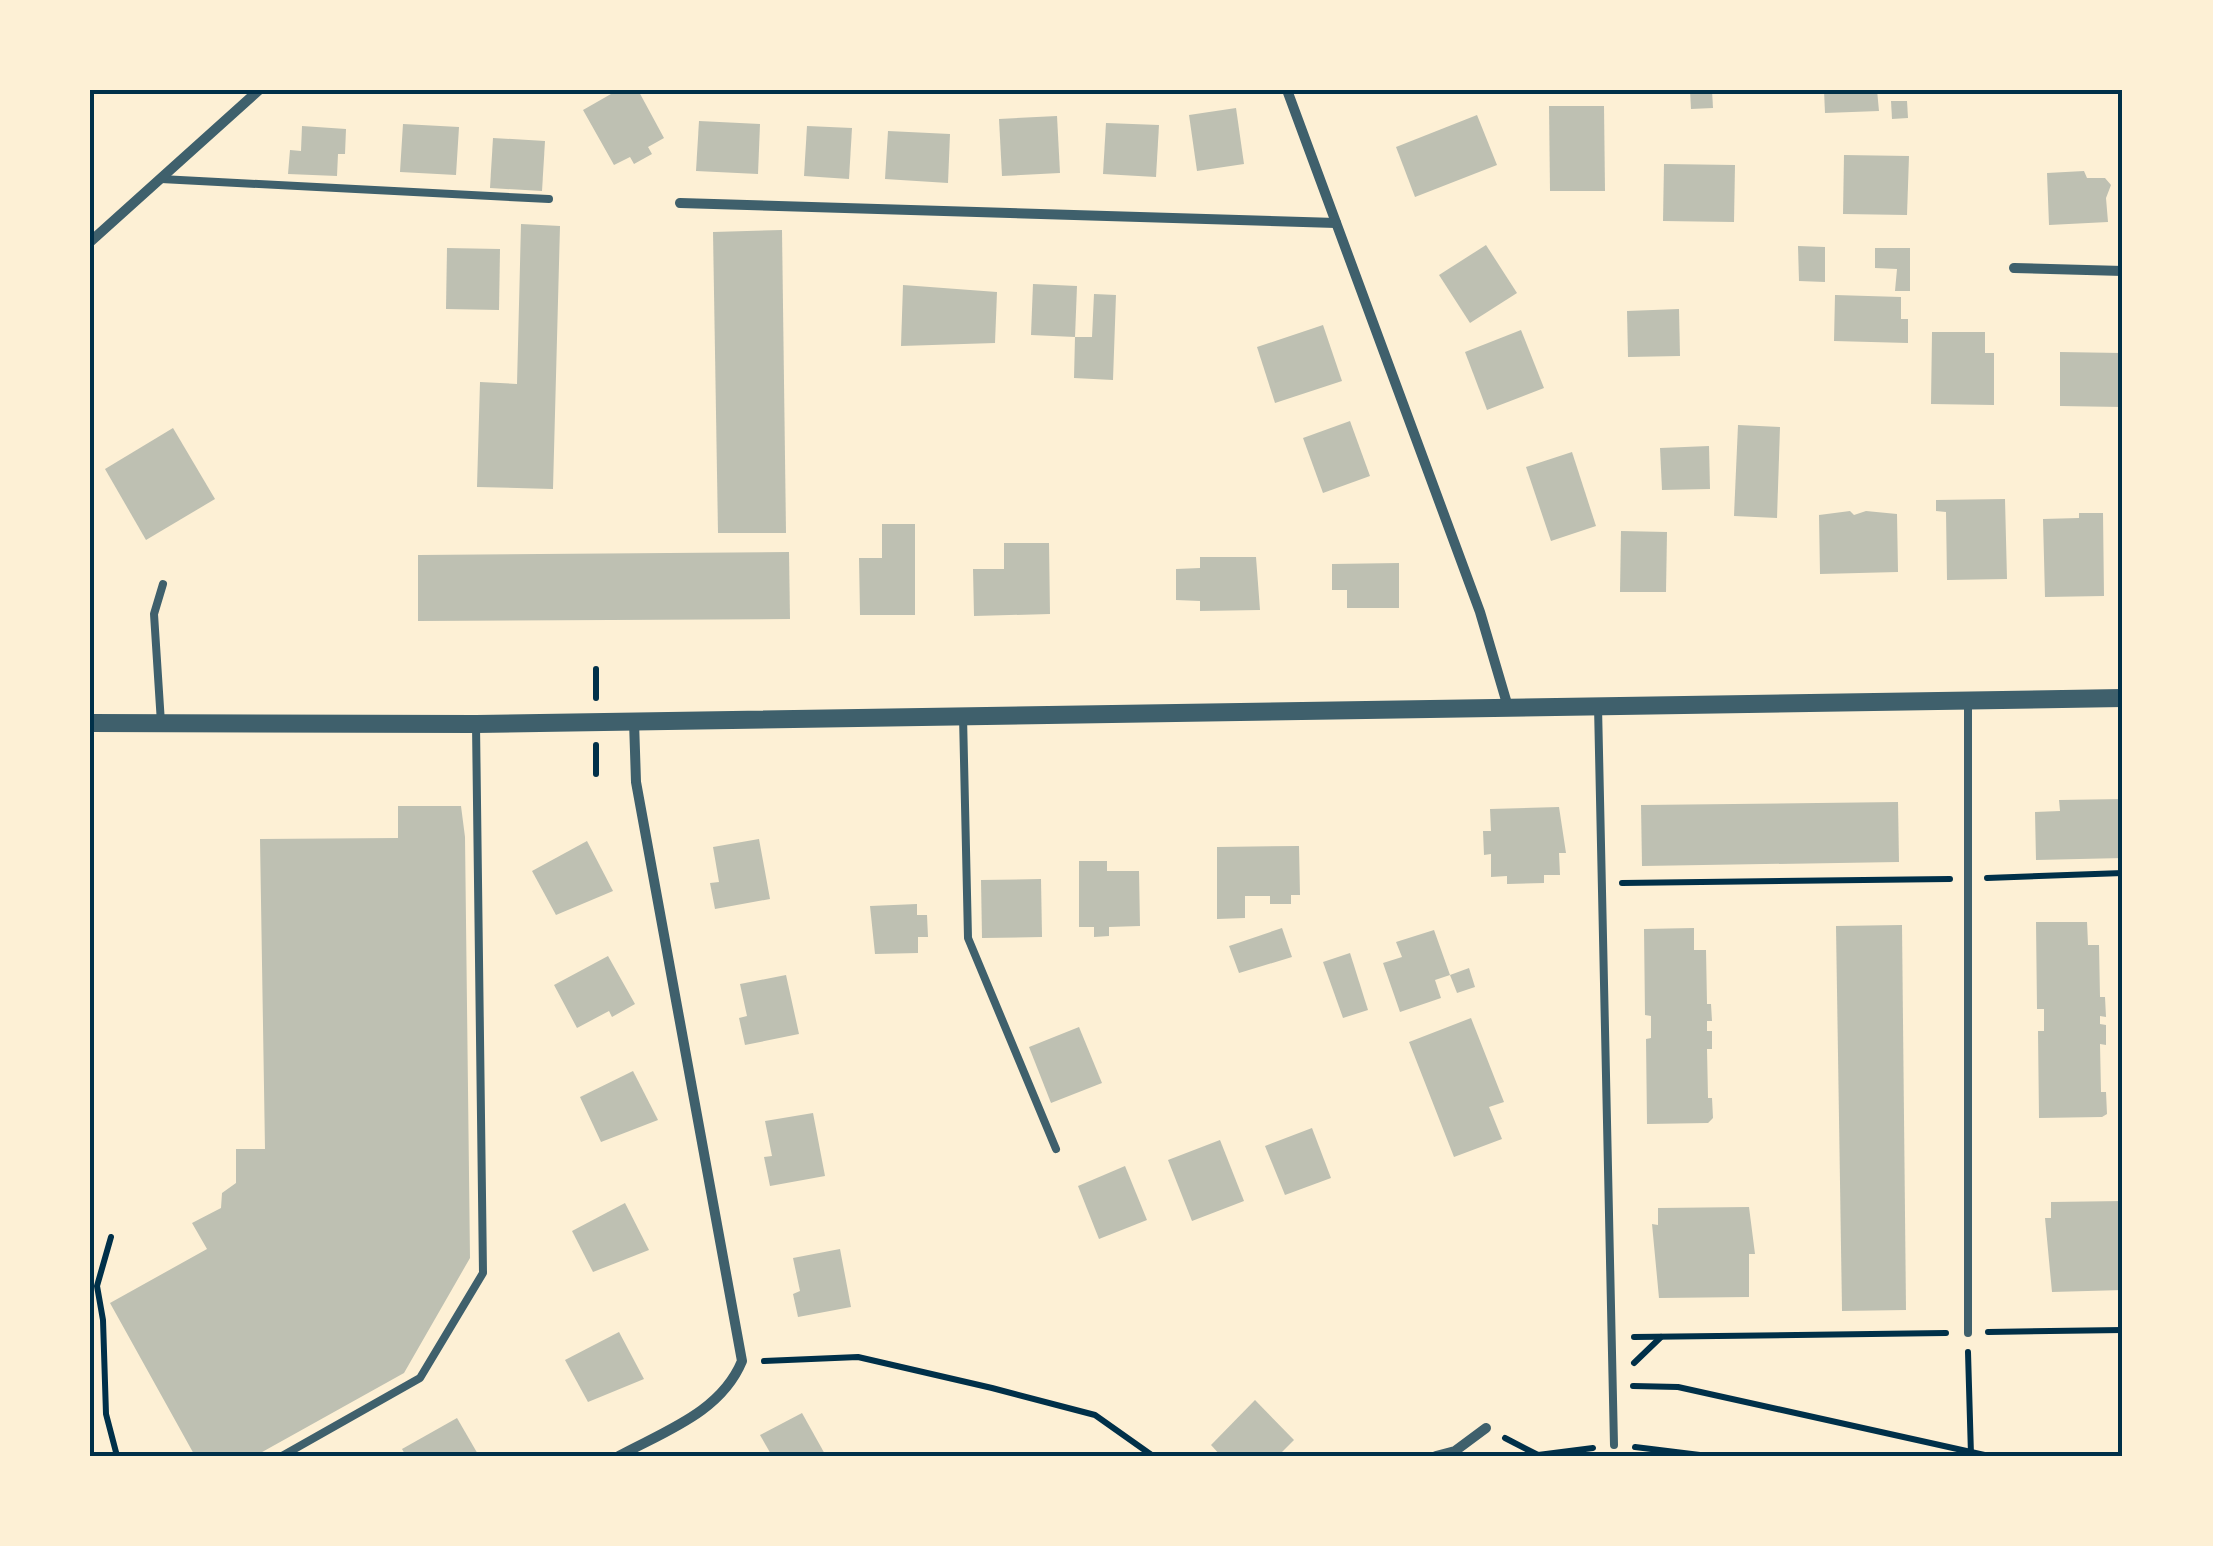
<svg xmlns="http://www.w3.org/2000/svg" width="2213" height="1546" viewBox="0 0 2213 1546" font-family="'PT Sans',sans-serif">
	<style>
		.building { fill: #bec0b2 }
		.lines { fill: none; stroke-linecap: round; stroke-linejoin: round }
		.path { stroke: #003049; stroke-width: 6 }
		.service { stroke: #3f606c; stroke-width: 8 }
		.minor { stroke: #3f606c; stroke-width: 10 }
		.tertiary { stroke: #3f606c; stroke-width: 18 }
		.neatline { fill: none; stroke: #003049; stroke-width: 4 }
	</style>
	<rect width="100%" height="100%" fill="#fdf0d5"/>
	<g class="building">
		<polygon points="618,90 638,90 664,138 648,147 652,154 634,164 630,157 614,165 583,110"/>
		<polygon points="1690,90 1712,90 1713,108 1691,109"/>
		<polygon points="1824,90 1877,90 1879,111 1825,113"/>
		<polygon points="1891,101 1907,101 1908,118 1892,119"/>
		<polygon points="1549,106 1604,106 1605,191 1550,191"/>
		<polygon points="1236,108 1244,164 1197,171 1189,115"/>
		<polygon points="1477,115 1497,165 1415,197 1396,147"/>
		<polygon points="1057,116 1060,173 1002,176 999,119"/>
		<polygon points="699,121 760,124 758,174 696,171"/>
		<polygon points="1106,123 1159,125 1156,177 1103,174"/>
		<polygon points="403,124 459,127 456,175 400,172"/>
		<polygon points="302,126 346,129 345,154 338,154 337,176 288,174 290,150 301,151"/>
		<polygon points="807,126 852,128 849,179 804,176"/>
		<polygon points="888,131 950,134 948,183 885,179"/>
		<polygon points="493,138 545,141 542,191 490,188"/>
		<polygon points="1844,155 1909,156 1907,215 1843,214"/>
		<polygon points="1664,164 1735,165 1734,222 1663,221"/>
		<polygon points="2084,171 2087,178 2105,178 2111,185 2106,198 2108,222 2049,225 2047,173"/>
		<polygon points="521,224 560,226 553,489 477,487 480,382 517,384"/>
		<polygon points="782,230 786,533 718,533 713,232"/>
		<polygon points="1486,245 1517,293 1470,323 1439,275"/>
		<polygon points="1798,246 1825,247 1825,282 1799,281"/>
		<polygon points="447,248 500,249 499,310 446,309"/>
		<polygon points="1875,248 1910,248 1910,291 1895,291 1897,269 1875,268"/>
		<polygon points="1033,284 1077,286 1075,337 1031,335"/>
		<polygon points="903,285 997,292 995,343 901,346"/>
		<polygon points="1094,294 1116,295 1113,380 1074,378 1075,337 1092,337"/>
		<polygon points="1835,295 1901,297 1901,319 1908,319 1908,343 1834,341"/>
		<polygon points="1679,309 1680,356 1628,357 1627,311"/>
		<polygon points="1323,325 1342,381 1275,403 1257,347"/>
		<polygon points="1521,330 1544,388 1487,410 1465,352"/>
		<polygon points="1932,332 1985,332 1985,353 1994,353 1994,405 1931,404"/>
		<polygon points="2060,352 2121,353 2121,407 2060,406"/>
		<polygon points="1350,421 1370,476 1323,493 1303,438"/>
		<polygon points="1738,425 1780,427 1777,518 1734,516"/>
		<polygon points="173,428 215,499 146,540 105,469"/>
		<polygon points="1709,446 1710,489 1662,490 1660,448"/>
		<polygon points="1572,452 1596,526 1551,541 1526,467"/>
		<polygon points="2005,499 2007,579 1947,580 1946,512 1936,511 1936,500"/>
		<polygon points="1850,511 1854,515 1866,511 1897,514 1898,572 1820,574 1819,515"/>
		<polygon points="2079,513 2103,513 2104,596 2045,597 2043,519 2079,518"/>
		<polygon points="882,524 915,524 915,615 860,615 859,558 882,558"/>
		<polygon points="1621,531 1667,532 1666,592 1620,592"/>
		<polygon points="1004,543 1049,543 1050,614 974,616 973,569 1004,569"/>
		<polygon points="789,552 790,619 418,621 418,555"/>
		<polygon points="1200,557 1256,557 1260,610 1200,611 1200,601 1176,600 1176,569 1200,568"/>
		<polygon points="1399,563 1399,608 1347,608 1347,590 1332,590 1332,564"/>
		<polygon points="2123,799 2123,858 2036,860 2035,812 2060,811 2059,800"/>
		<polygon points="1898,802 1899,862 1642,866 1641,805"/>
		<polygon points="398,806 461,806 465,837 470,1258 404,1373 255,1456 195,1456 110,1303 207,1249 192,1223 221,1208 222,1193 236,1183 236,1149 265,1149 260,839 398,838"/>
		<polygon points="1559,807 1566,853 1559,853 1560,875 1544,875 1544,883 1507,884 1507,876 1491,877 1491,854 1484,855 1483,831 1491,831 1490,809"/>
		<polygon points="759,839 770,899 715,909 710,883 719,882 713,847"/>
		<polygon points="587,841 613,891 556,915 532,871"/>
		<polygon points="1299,846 1300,895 1291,895 1291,904 1270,904 1270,896 1245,896 1245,918 1217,919 1217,847"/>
		<polygon points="1079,861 1107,861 1107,871 1139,871 1140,926 1109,927 1109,936 1094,937 1094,927 1079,927"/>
		<polygon points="1041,879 1042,937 982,938 981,880"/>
		<polygon points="917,904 917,915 927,915 928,937 918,937 918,953 875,954 870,906"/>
		<polygon points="2036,922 2087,922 2088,945 2099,945 2100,997 2105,997 2106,1017 2100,1016 2100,1024 2106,1025 2106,1045 2100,1044 2101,1092 2106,1092 2107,1114 2102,1117 2039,1118 2038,1031 2044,1031 2044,1009 2037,1009"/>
		<polygon points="1902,925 1906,1310 1842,1311 1836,926"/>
		<polygon points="1282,928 1292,957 1239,973 1229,946"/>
		<polygon points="1694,928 1694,950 1706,950 1707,1004 1711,1004 1712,1021 1707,1021 1707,1031 1712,1031 1712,1049 1707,1049 1708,1098 1712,1098 1713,1118 1708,1123 1647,1124 1646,1039 1651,1038 1651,1016 1645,1015 1644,929"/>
		<polygon points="1434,930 1450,975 1435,980 1441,998 1400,1012 1383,963 1402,957 1396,942"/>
		<polygon points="1350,953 1368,1010 1343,1018 1323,962"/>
		<polygon points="608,956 635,1004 612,1017 609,1011 577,1028 554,985"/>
		<polygon points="1469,968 1475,987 1457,993 1450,975"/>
		<polygon points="786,975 799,1034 745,1045 739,1018 747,1016 740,984"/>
		<polygon points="1471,1018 1504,1102 1489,1107 1502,1139 1454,1157 1409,1042"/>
		<polygon points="1079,1027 1102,1083 1051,1103 1029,1047"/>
		<polygon points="633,1071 658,1120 601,1142 580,1097"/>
		<polygon points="813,1113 825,1176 770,1186 764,1157 772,1156 765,1121"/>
		<polygon points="1312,1128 1331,1178 1285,1195 1265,1146"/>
		<polygon points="1220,1140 1244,1201 1192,1221 1168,1160"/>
		<polygon points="1125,1166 1147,1220 1099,1239 1078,1186"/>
		<polygon points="2123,1201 2123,1290 2052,1292 2045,1218 2051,1218 2051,1202"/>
		<polygon points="625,1203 649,1250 593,1272 572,1231"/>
		<polygon points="1749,1207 1755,1254 1749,1254 1749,1297 1659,1298 1652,1224 1658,1225 1658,1208"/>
		<polygon points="840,1249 851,1307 798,1317 793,1294 800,1291 793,1258"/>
		<polygon points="619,1332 644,1379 588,1402 565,1360"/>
		<polygon points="1255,1400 1294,1440 1278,1456 1221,1456 1211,1445"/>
		<polygon points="802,1413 826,1456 772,1456 760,1435"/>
		<polygon points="457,1418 479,1456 406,1456 402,1449"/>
	</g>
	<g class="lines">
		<g class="path">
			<polyline points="596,669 596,698"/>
			<polyline points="596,774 596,745"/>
			<polyline points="1987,878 2123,873"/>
			<polyline points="1622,883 1950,879"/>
			<polyline points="111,1237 97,1286 103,1320 106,1414 117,1456"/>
			<polyline points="1988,1332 2123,1330"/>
			<polyline points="1634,1337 1946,1333"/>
			<polyline points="1968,1352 1971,1455"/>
			<polyline points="764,1361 858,1357 992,1388 1095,1415 1153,1456"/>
			<polyline points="1634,1363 1661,1337"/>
			<polyline points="1633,1386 1678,1387 1989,1456"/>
			<polyline points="1505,1438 1538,1455 1593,1448"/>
			<polyline points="1635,1447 1708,1456"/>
		</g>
		<g class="service">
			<polyline points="161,179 549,199"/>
			<polyline points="1968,700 1968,1333"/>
			<polyline points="1598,706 1614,1445"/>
			<polyline points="963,716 968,938 1056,1149"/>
			<polyline points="161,723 154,614 163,584"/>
			<polyline points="282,1456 420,1378 483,1273 476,724"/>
		</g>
		<g class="minor">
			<polyline points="1287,90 1480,612 1508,707"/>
			<polyline points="680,203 1336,223"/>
			<polyline points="90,242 259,90"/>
			<polyline points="2014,268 2123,271"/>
			<path d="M619,1456C665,1431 721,1412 742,1361L636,782L634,721"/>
			<polyline points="1436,1456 1455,1451 1486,1428"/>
		</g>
		<polyline class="tertiary" points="90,723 476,724 2123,698"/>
	</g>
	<rect width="2213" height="1546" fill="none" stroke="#fdf0d5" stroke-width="185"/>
	<rect x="92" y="92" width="2028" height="1362" class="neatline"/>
</svg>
